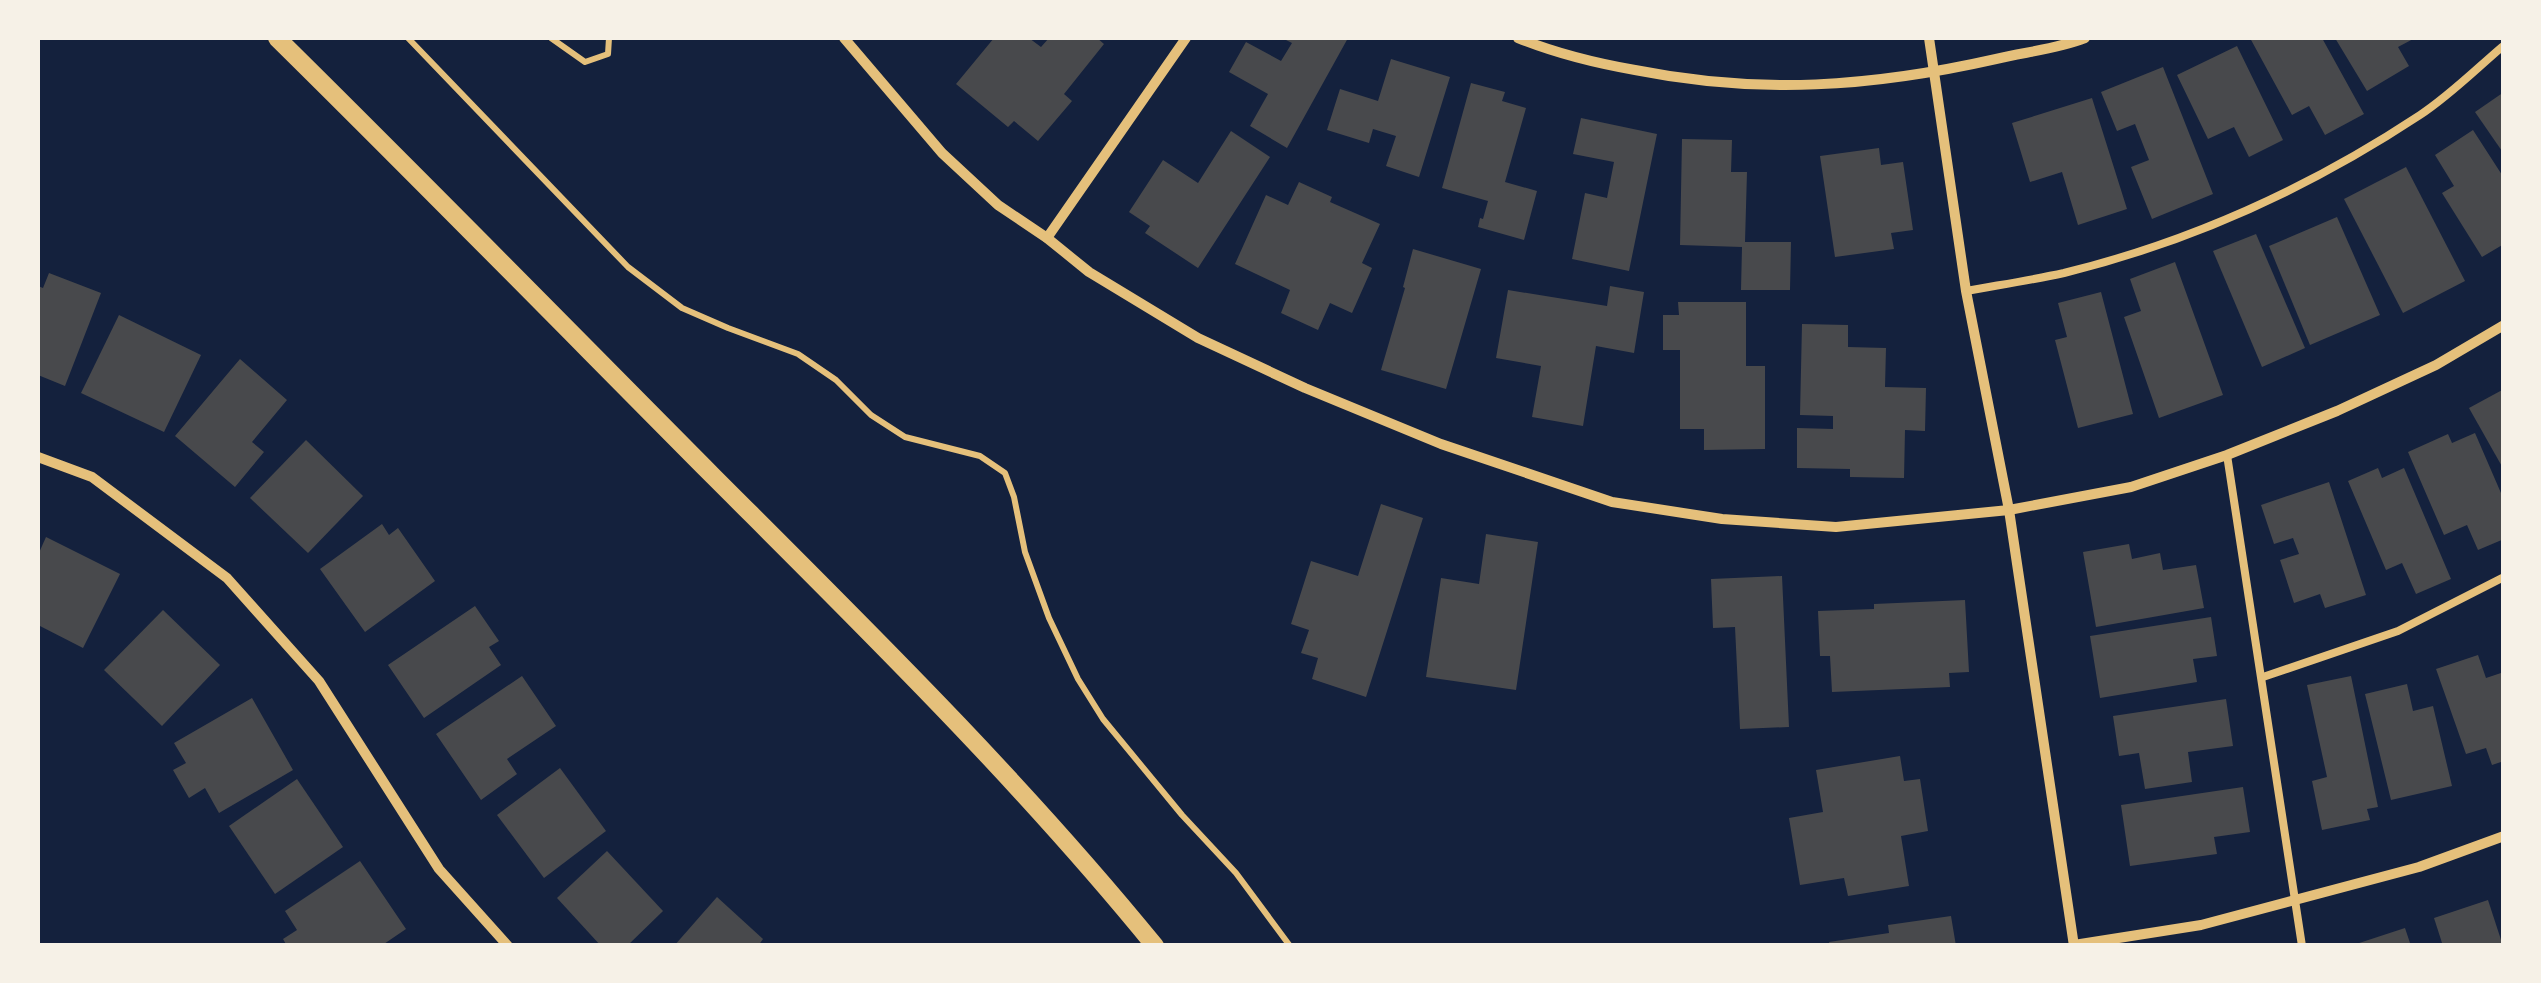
<svg xmlns="http://www.w3.org/2000/svg" width="2541" height="983" viewBox="0 0 2541 983" font-family="'PT Sans Narrow',sans-serif">
	<style>
		.building { fill: #48494c }
		.lines { fill: none; stroke-linecap: round; stroke-linejoin: round }
		.path { stroke: #e5c07b; stroke-width: 6 }
		.service { stroke: #e5c07b; stroke-width: 8 }
		.minor { stroke: #e5c07b; stroke-width: 10 }
		.tertiary { stroke: #e5c07b; stroke-width: 18 }
	</style>
	<rect width="100%" height="100%" fill="#14213d"/>
	<g class="building">
		<polygon points="994,38 1029,38 1041,47 1049,38 1097,38 1104,44 1064,94 1072,101 1038,141 1014,121 1008,127 956,84"/>
		<polygon points="1282,38 1348,38 1287,148 1250,126 1268,94 1229,72 1246,42 1281,61 1292,43"/>
		<polygon points="2250,38 2322,38 2364,114 2325,135 2309,106 2292,115"/>
		<polygon points="2335,38 2415,38 2398,47 2409,66 2367,91"/>
		<polygon points="2237,46 2283,140 2249,157 2234,127 2208,139 2177,75"/>
		<polygon points="1391,59 1450,77 1419,177 1386,166 1396,136 1373,129 1369,143 1327,130 1340,89 1378,101"/>
		<polygon points="2163,67 2213,194 2152,219 2131,167 2149,160 2135,124 2117,131 2101,92"/>
		<polygon points="1471,83 1505,92 1502,101 1526,108 1505,182 1537,191 1524,240 1478,227 1480,218 1483,219 1488,201 1442,188"/>
		<polygon points="2504,92 2504,154 2475,112"/>
		<polygon points="2092,98 2127,209 2078,225 2062,172 2030,182 2012,123"/>
		<polygon points="1581,118 1657,134 1629,271 1572,259 1585,193 1607,198 1614,162 1573,154"/>
		<polygon points="2473,130 2504,178 2504,244 2482,257 2442,193 2454,186 2435,155"/>
		<polygon points="1231,131 1270,157 1198,268 1145,233 1150,226 1129,212 1163,160 1198,183"/>
		<polygon points="1682,139 1732,140 1731,172 1747,172 1745,242 1791,242 1790,290 1741,290 1742,247 1680,245"/>
		<polygon points="1879,148 1881,165 1903,162 1913,230 1891,233 1894,249 1835,257 1820,156"/>
		<polygon points="2406,167 2465,281 2403,313 2344,199"/>
		<polygon points="1299,182 1332,197 1330,202 1380,224 1362,263 1372,268 1352,313 1330,303 1318,330 1281,313 1290,290 1235,264 1266,195 1288,205"/>
		<polygon points="2337,217 2380,315 2310,345 2269,246"/>
		<polygon points="2256,234 2305,348 2262,367 2213,251"/>
		<polygon points="1413,249 1481,269 1446,389 1381,370 1405,288 1403,287"/>
		<polygon points="2175,262 2223,395 2159,418 2124,317 2141,311 2130,279"/>
		<polygon points="49,273 101,293 65,386 38,375 38,286 43,288"/>
		<polygon points="1610,286 1644,292 1634,353 1596,346 1583,426 1532,417 1541,366 1496,358 1508,290 1607,306"/>
		<polygon points="2101,292 2133,414 2078,428 2055,340 2067,337 2058,303"/>
		<polygon points="1678,302 1746,302 1746,366 1765,366 1765,449 1704,450 1704,429 1680,429 1680,350 1663,350 1663,315 1679,315"/>
		<polygon points="119,315 201,355 164,432 81,393"/>
		<polygon points="1802,324 1848,325 1848,347 1886,348 1885,387 1926,388 1925,431 1905,430 1904,478 1850,477 1850,469 1797,468 1797,428 1833,429 1833,416 1800,415"/>
		<polygon points="240,359 287,400 252,442 264,452 235,487 175,436"/>
		<polygon points="2504,389 2504,470 2469,408"/>
		<polygon points="2475,433 2504,500 2504,539 2478,550 2467,525 2444,535 2408,452 2448,434 2452,443"/>
		<polygon points="306,440 363,496 308,553 250,498"/>
		<polygon points="2378,468 2382,478 2404,468 2451,579 2416,594 2402,563 2386,570 2348,481"/>
		<polygon points="2329,482 2366,595 2325,608 2320,594 2294,603 2280,560 2299,554 2293,538 2274,544 2261,505"/>
		<polygon points="1381,504 1423,518 1366,697 1312,679 1318,658 1301,653 1309,630 1291,624 1311,561 1358,576"/>
		<polygon points="382,524 389,535 398,528 435,581 365,632 320,569"/>
		<polygon points="1486,534 1538,542 1516,690 1426,677 1441,578 1479,584"/>
		<polygon points="46,537 120,574 83,648 38,625 38,555"/>
		<polygon points="2129,544 2132,559 2160,553 2163,570 2196,565 2204,608 2096,627 2083,552"/>
		<polygon points="1782,576 1789,727 1740,729 1735,627 1713,628 1711,579"/>
		<polygon points="1965,600 1969,672 1949,673 1950,687 1832,692 1830,656 1820,656 1818,611 1874,609 1874,604"/>
		<polygon points="475,606 499,641 489,647 501,665 424,718 388,665"/>
		<polygon points="163,610 220,665 162,726 104,670"/>
		<polygon points="2211,617 2217,656 2193,659 2197,682 2100,698 2090,636"/>
		<polygon points="2478,655 2486,678 2504,672 2504,761 2492,765 2486,748 2466,754 2436,669"/>
		<polygon points="522,676 556,726 507,759 517,774 481,800 436,734"/>
		<polygon points="2351,676 2378,807 2367,809 2370,820 2322,830 2312,781 2327,777 2307,685"/>
		<polygon points="2407,684 2413,711 2433,706 2452,786 2391,800 2365,694"/>
		<polygon points="252,698 293,770 219,813 205,788 189,798 173,770 186,763 174,743"/>
		<polygon points="2226,699 2233,746 2188,752 2192,782 2145,789 2139,753 2119,756 2113,716"/>
		<polygon points="1900,756 1904,781 1920,779 1928,831 1901,836 1909,886 1848,896 1844,878 1800,885 1789,818 1823,812 1816,770"/>
		<polygon points="560,768 606,831 544,878 497,815"/>
		<polygon points="297,779 343,847 275,894 229,826"/>
		<polygon points="2243,787 2250,832 2214,837 2217,854 2130,866 2121,805"/>
		<polygon points="607,851 663,911 627,946 601,946 557,898"/>
		<polygon points="360,861 406,929 381,946 287,946 283,939 297,930 285,911"/>
		<polygon points="717,897 763,939 758,946 674,946"/>
		<polygon points="2488,900 2503,946 2443,946 2434,918"/>
		<polygon points="1951,916 1956,946 1830,946 1829,942 1889,933 1888,925"/>
		<polygon points="2405,928 2411,946 2354,946 2353,945"/>
	</g>
	<g class="lines">
		<g class="path">
			<polyline points="408,38 628,267 682,308 728,328 798,354 836,380 871,415 905,437 980,456 1005,473 1014,497 1025,552 1049,618 1078,679 1103,719 1182,815 1236,873 1290,946"/>
			<polyline points="551,38 585,62 608,54 609,38"/>
		</g>
		<g class="service">
			<path d="M1966,291C1999,285 2032,280 2064,273C2190,242 2311,187 2420,115C2449,96 2475,70 2502,47"/>
			<polyline points="2227,455 2302,946"/>
			<polyline points="2263,677 2398,631 2504,577"/>
		</g>
		<g class="minor">
			<polyline points="844,38 942,153 998,205 1047,238 1089,272 1198,338 1305,388 1441,444 1612,502 1722,519 1836,527 2009,510 2131,487 2227,455 2337,411 2436,365 2504,325"/>
			<path d="M1518,38C1555,53 1595,63 1635,70C1760,95 1872,87 1996,59C2025,52 2057,49 2085,38"/>
			<polyline points="1929,38 1966,291 2009,510 2074,946"/>
			<polyline points="1047,238 1186,38"/>
			<polyline points="38,457 92,477 227,578 319,681 439,869 508,946"/>
			<polyline points="2074,945 2201,925 2419,867 2504,836"/>
		</g>
		<path class="tertiary" d="M277,38C424,183 569,331 714,477C866,629 1019,779 1155,946"/>
	</g>
	<rect width="2541" height="983" fill="none" stroke="#f6f1e7" stroke-width="80"/>
</svg>
